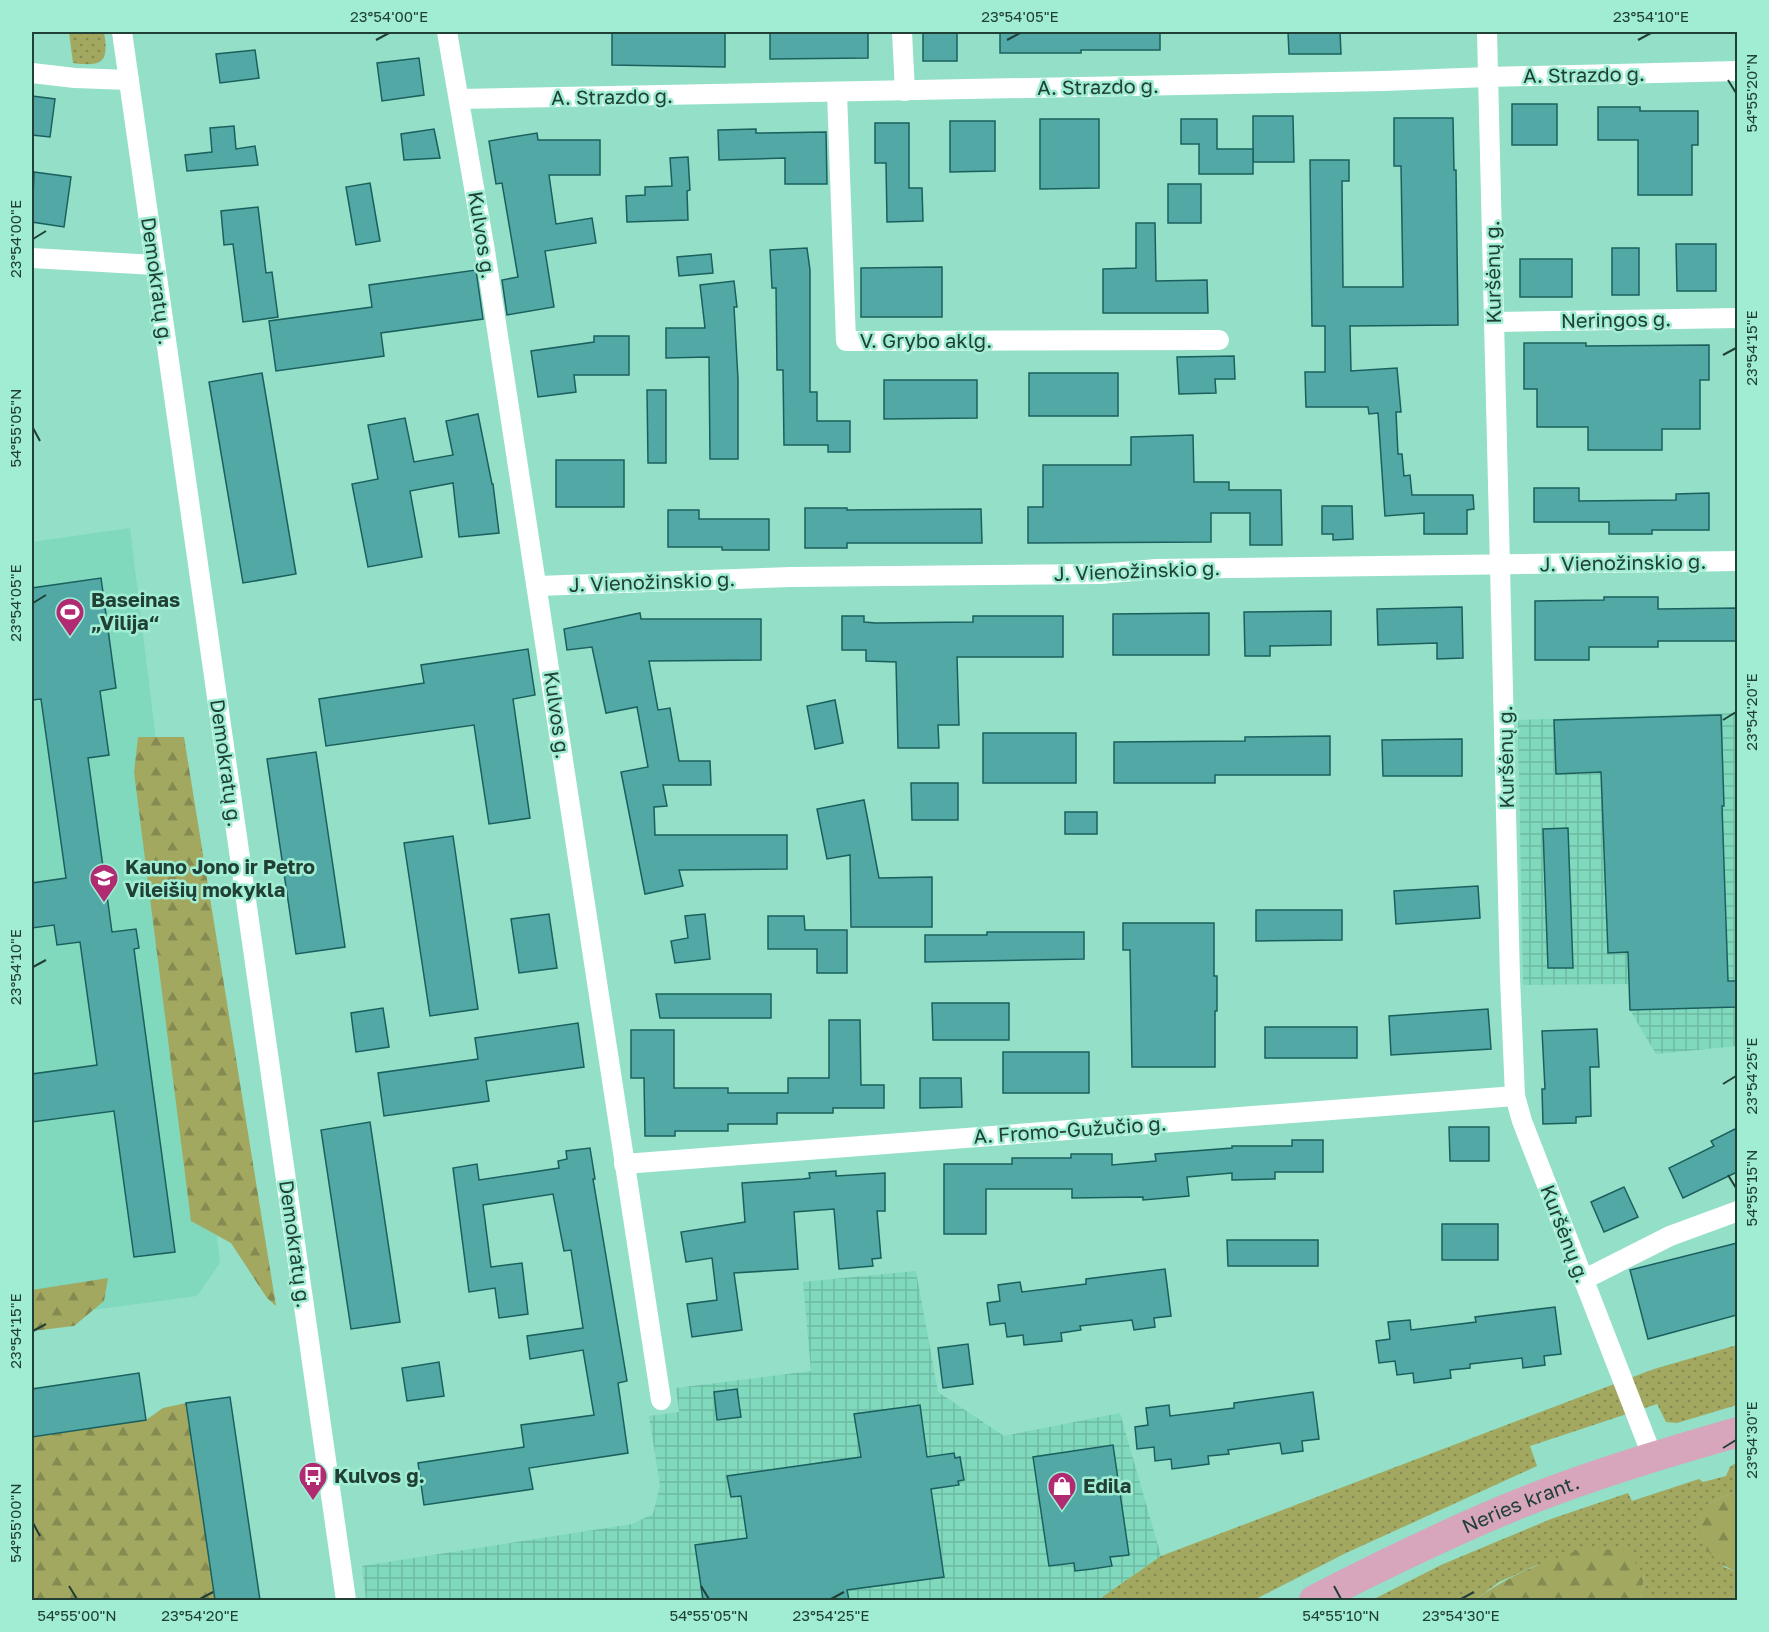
<svg xmlns="http://www.w3.org/2000/svg" width="1769" height="1632" viewBox="0 0 1769 1632" font-family="'Golos Text',sans-serif">
	<style>
		.built { fill: #80d8bd }
		.industrial { fill: url(#industrial-grid) }
		.grass { fill: url(#grass-dots) }
		.forest { fill: url(#forest-firs) }
		.building { fill: #52a8a5; stroke: #1b605e; stroke-width: 1.5 }
		.lines { fill: none; stroke-linecap: round; stroke-linejoin: round }
		.street { stroke: #fff; stroke-width: 20 }
		.primary { stroke: #d7a5bc; stroke-width: 30 }
		.ticks { fill: none; stroke: #204036; stroke-width: 2 }
		.labels { text-anchor: middle; stroke-width: 5; stroke-linejoin: round; paint-order: stroke }
		.street-label { font-size: 20px; fill: #204036; stroke: #a0edd4 }
		.poi-label { font-size: 20px; font-weight: bold; fill: #204036; stroke: #a0edd4; text-anchor: start }
		.neatline { fill: none; stroke: #204036; stroke-width: 2 }
		.ticks-label { font-size: 15px; text-anchor: middle; fill: #204036 }
	</style>
	<defs>
		<pattern id="industrial-grid" width="8" height="8" patternUnits="userSpaceOnUse" patternTransform="scale(1.5)"><rect width="8" height="8" fill="#80d8bd"/><path d="M0 4h8M4 0v8" fill="none" stroke="#6ebaa3"/></pattern>
		<pattern id="grass-dots" width="8" height="8" patternUnits="userSpaceOnUse" patternTransform="scale(1.5)"><rect width="8" height="8" fill="#a2a860"/><path d="M2 2h.1M6 6h.1" fill="none" stroke="#848a50" stroke-width="1.8" stroke-linecap="round"/></pattern>
		<pattern id="forest-firs" width="22" height="20" patternUnits="userSpaceOnUse" patternTransform="scale(1.5)"><rect width="22" height="20" fill="#a2a860"/><path d="M5 1l3.5 6h-7zM16 11l3.5 6h-7z" fill="#848a50"/></pattern>
	</defs>
	<rect width="100%" height="100%" fill="#93dfc7"/>
	<polygon class="built" points="130,528 220,1263 197,1296 32,1318 32,542"/>
	<g class="industrial">
		<polygon points="1737,713 1737,1046 1656,1054 1630,1010 1629,984 1523,985 1518,720"/>
		<polygon points="916,1271 938,1392 1004,1436 1120,1413 1161,1556 1098,1600 366,1600 362,1566 632,1524 653,1514 660,1485 649,1416 679,1412 676,1388 811,1371 803,1282"/>
	</g>
	<g class="grass">
		<path d="M69,32H104C109,62 103,67 73,63Z"/>
		<polygon points="1737,1345 1737,1405 1677,1423 1666,1422 1657,1404 1530,1446 1537,1466 1346,1553 1254,1600 1098,1600 1161,1556 1654,1369"/>
		<polygon points="1737,1462 1737,1490 1706,1505 1724,1567 1737,1572 1737,1600 1641,1600 1644,1574 1537,1565 1499,1582 1475,1600 1372,1600 1441,1565 1491,1544 1551,1519 1628,1493 1632,1501 1699,1479 1703,1482 1726,1476 1730,1467"/>
	</g>
	<g class="forest">
		<polygon points="138,737 184,737 276,1306 267,1298 231,1243 191,1221 134,772"/>
		<polygon points="108,1278 104,1301 74,1326 32,1331 32,1290"/>
		<polygon points="186,1403 215,1600 32,1600 32,1437 146,1420 163,1408"/>
		<path d="M1737,1490H1738L1737,1572C1717,1564 1697,1546 1700,1523C1700,1517 1704,1510 1706,1505Z"/>
		<path d="M1582,1549L1625,1550L1644,1574L1641,1600H1475C1511,1574 1541,1563 1582,1549Z"/>
	</g>
	<g class="building">
		<polygon points="612,32 725,32 725,67 612,65"/>
		<polygon points="770,32 868,32 868,58 770,59"/>
		<rect x="923" y="32" width="34" height="29"/>
		<polygon points="1000,32 1160,32 1160,50 1081,50 1081,53 1000,53"/>
		<polygon points="1288,32 1340,32 1341,54 1289,54"/>
		<polygon points="255,50 259,78 220,83 216,54"/>
		<polygon points="419,58 424,95 382,101 377,63"/>
		<polygon points="32,96 55,99 50,137 32,135"/>
		<rect x="1512" y="104" width="45" height="41"/>
		<polygon points="1598,107 1640,107 1640,111 1698,111 1698,145 1692,145 1692,195 1638,195 1638,140 1598,140"/>
		<polygon points="1253,116 1293,116 1294,162 1253,162"/>
		<polygon points="1394,118 1453,118 1454,170 1456,170 1458,325 1350,326 1351,371 1397,368 1401,412 1396,412 1398,454 1402,454 1404,476 1410,475 1412,495 1473,495 1474,509 1467,510 1467,534 1424,534 1424,513 1385,516 1378,413 1369,414 1368,407 1306,407 1305,372 1325,372 1325,326 1312,326 1310,160 1349,160 1349,181 1342,181 1343,287 1403,287 1401,166 1394,166"/>
		<polygon points="1040,119 1099,119 1099,188 1040,189"/>
		<polygon points="1181,119 1217,119 1217,149 1253,149 1253,174 1199,174 1199,144 1181,144"/>
		<polygon points="950,121 995,121 995,171 950,172"/>
		<polygon points="875,123 909,123 909,188 922,188 923,221 887,222 886,163 875,163"/>
		<polygon points="234,126 236,149 255,146 258,165 187,171 185,155 212,152 210,128"/>
		<polygon points="434,129 440,158 404,160 401,134"/>
		<polygon points="756,129 756,133 826,132 827,184 785,184 785,158 719,160 718,130"/>
		<polygon points="537,133 538,140 600,140 600,175 549,175 556,224 592,218 596,243 545,251 554,307 507,315 502,280 518,277 502,183 496,184 489,141"/>
		<polygon points="688,157 690,190 687,191 688,220 627,222 626,196 645,195 645,187 672,186 670,158"/>
		<polygon points="34,172 71,177 64,227 32,222"/>
		<polygon points="370,183 380,241 356,245 346,187"/>
		<rect x="1168" y="184" width="33" height="39"/>
		<polygon points="258,207 266,273 272,272 278,317 243,322 233,244 224,245 221,211"/>
		<polygon points="1136,223 1155,223 1156,281 1207,280 1208,313 1103,313 1103,269 1136,268"/>
		<polygon points="1676,244 1716,244 1716,291 1677,291"/>
		<polygon points="807,248 810,270 810,392 817,392 817,421 850,421 850,452 828,452 828,445 784,445 783,370 777,370 776,288 772,288 770,250"/>
		<rect x="1612" y="248" width="27" height="47"/>
		<polygon points="711,254 713,273 679,276 677,257"/>
		<rect x="1520" y="259" width="52" height="38"/>
		<polygon points="942,267 942,317 861,317 861,268"/>
		<polygon points="476,270 483,319 381,333 384,356 276,371 269,321 372,307 369,285"/>
		<polygon points="734,281 737,307 734,307 738,379 738,459 710,459 709,357 666,358 666,328 705,328 700,285"/>
		<polygon points="594,336 629,336 629,375 574,375 576,392 538,397 531,351 594,342"/>
		<polygon points="1524,343 1586,343 1586,346 1709,345 1709,380 1700,380 1700,429 1662,429 1662,450 1588,450 1588,427 1537,427 1537,389 1524,389"/>
		<polygon points="1234,356 1235,379 1215,379 1216,393 1179,394 1177,357"/>
		<polygon points="262,373 296,574 243,583 209,382"/>
		<rect x="1029" y="373" width="89" height="43"/>
		<polygon points="884,380 977,380 977,418 884,419"/>
		<polygon points="647,390 666,390 666,463 648,463"/>
		<polygon points="478,414 492,484 493,484 499,533 459,537 453,483 410,491 422,557 368,567 352,484 378,479 368,425 405,418 414,462 453,455 446,421"/>
		<polygon points="1193,435 1194,482 1229,482 1229,490 1281,490 1282,545 1250,545 1250,513 1211,513 1211,542 1028,543 1028,507 1043,507 1043,465 1131,465 1131,437"/>
		<rect x="556" y="460" width="68" height="47"/>
		<polygon points="1534,488 1579,488 1579,501 1676,500 1676,494 1709,493 1709,530 1652,530 1652,534 1609,534 1609,522 1534,522"/>
		<polygon points="1322,506 1352,506 1353,539 1333,540 1333,534 1322,534"/>
		<polygon points="805,508 847,508 847,510 981,509 982,543 847,543 847,548 805,548"/>
		<polygon points="668,510 699,510 699,519 769,519 769,550 722,550 722,547 668,547"/>
		<polygon points="101,578 116,688 100,691 109,755 88,758 112,932 136,929 139,948 134,949 175,1252 134,1257 114,1111 32,1122 32,1074 97,1065 80,942 57,945 54,925 32,928 32,883 66,878 41,699 32,700 32,588"/>
		<polygon points="1604,597 1658,597 1658,609 1737,608 1737,641 1658,641 1658,647 1589,647 1589,660 1535,660 1535,601 1604,600"/>
		<polygon points="1462,607 1463,658 1437,659 1437,643 1378,645 1377,609"/>
		<polygon points="1331,611 1331,645 1270,646 1270,656 1245,656 1244,612"/>
		<polygon points="640,613 641,619 761,619 761,660 649,661 658,710 670,708 679,761 710,761 711,785 663,785 667,806 654,807 655,835 787,835 787,869 679,870 683,886 645,894 621,772 648,767 637,707 606,713 592,647 567,650 564,629"/>
		<polygon points="1209,613 1209,655 1113,655 1113,614"/>
		<polygon points="842,616 864,616 864,622 876,623 973,622 973,616 1063,616 1063,657 957,657 959,725 938,725 939,748 898,748 896,662 866,661 866,650 842,650"/>
		<polygon points="528,649 535,695 513,699 530,818 489,824 474,725 326,746 319,699 424,683 421,665"/>
		<polygon points="835,700 843,743 815,749 807,706"/>
		<polygon points="1721,715 1724,806 1722,806 1728,981 1737,981 1737,1007 1630,1010 1628,952 1608,953 1601,772 1556,774 1554,720"/>
		<rect x="983" y="733" width="93" height="50"/>
		<polygon points="1330,736 1330,775 1215,775 1215,783 1114,783 1114,742 1245,741 1245,737"/>
		<polygon points="1462,739 1462,776 1383,776 1382,740"/>
		<polygon points="316,752 345,947 296,954 267,759"/>
		<polygon points="911,783 958,783 958,820 912,820"/>
		<polygon points="864,800 879,878 932,877 932,927 851,927 850,855 827,859 817,809"/>
		<rect x="1065" y="812" width="32" height="22"/>
		<polygon points="1568,828 1573,968 1548,968 1543,829"/>
		<polygon points="453,836 478,1009 430,1016 404,843"/>
		<polygon points="1478,886 1480,918 1396,924 1394,891"/>
		<polygon points="1256,910 1342,910 1342,940 1256,941"/>
		<polygon points="549,914 557,968 519,973 511,919"/>
		<polygon points="705,914 710,959 675,963 671,941 688,938 685,916"/>
		<polygon points="768,916 804,916 805,930 847,930 847,973 817,973 817,949 768,949"/>
		<polygon points="1123,923 1214,923 1214,976 1217,976 1217,1011 1215,1011 1215,1067 1132,1067 1130,950 1123,950"/>
		<polygon points="987,932 1084,932 1084,959 925,962 925,935 987,935"/>
		<polygon points="656,994 771,994 771,1018 660,1018"/>
		<polygon points="932,1003 1009,1003 1009,1040 933,1040"/>
		<polygon points="383,1008 389,1047 356,1052 351,1013"/>
		<polygon points="1488,1009 1491,1049 1391,1055 1389,1016"/>
		<polygon points="829,1020 860,1020 861,1085 884,1085 884,1108 833,1108 833,1113 777,1113 777,1124 728,1124 728,1131 675,1131 675,1136 645,1136 644,1078 631,1078 631,1030 674,1030 674,1088 728,1088 728,1093 788,1093 788,1078 829,1078"/>
		<polygon points="578,1023 584,1067 486,1081 489,1101 384,1116 378,1073 478,1059 475,1038"/>
		<rect x="1265" y="1027" width="92" height="31"/>
		<polygon points="1597,1029 1599,1067 1590,1067 1591,1116 1576,1117 1576,1123 1543,1124 1542,1089 1545,1089 1542,1031"/>
		<rect x="1003" y="1052" width="86" height="41"/>
		<polygon points="920,1078 961,1078 962,1107 920,1108"/>
		<polygon points="370,1122 400,1322 351,1329 321,1130"/>
		<polygon points="1449,1127 1489,1127 1489,1161 1450,1161"/>
		<polygon points="1737,1128 1737,1172 1683,1198 1669,1168 1714,1146 1711,1141"/>
		<polygon points="1292,1140 1323,1140 1323,1172 1275,1172 1275,1179 1232,1180 1232,1173 1187,1177 1189,1196 1143,1200 1143,1197 1072,1198 1072,1189 986,1189 986,1234 944,1234 944,1164 1012,1164 1012,1158 1071,1158 1071,1154 1112,1154 1112,1165 1156,1161 1155,1154 1232,1148 1232,1146 1292,1146"/>
		<polygon points="590,1148 595,1179 593,1179 627,1381 618,1383 628,1453 529,1468 533,1489 424,1505 418,1463 524,1447 521,1425 594,1415 583,1350 530,1359 527,1336 583,1328 571,1250 564,1251 553,1194 483,1205 491,1267 522,1263 528,1314 499,1318 495,1288 469,1292 453,1168 477,1164 479,1180 559,1168 558,1161 567,1159 566,1151"/>
		<polygon points="836,1171 836,1176 885,1173 885,1211 877,1211 881,1258 872,1259 873,1266 839,1269 834,1209 794,1212 798,1269 734,1273 742,1330 692,1337 687,1304 717,1300 712,1258 686,1262 681,1232 745,1222 742,1183 803,1179 810,1178 809,1173"/>
		<polygon points="1624,1187 1638,1217 1604,1232 1591,1202"/>
		<rect x="1442" y="1224" width="56" height="36"/>
		<polygon points="1227,1240 1318,1240 1318,1266 1228,1266"/>
		<polygon points="1737,1243 1737,1315 1648,1339 1630,1270"/>
		<polygon points="1165,1269 1171,1316 1154,1318 1155,1327 1134,1330 1132,1320 1080,1326 1081,1330 1061,1333 1062,1341 1024,1345 1023,1335 1007,1337 1005,1323 990,1325 987,1303 1000,1301 998,1285 1020,1282 1022,1292 1086,1284 1086,1279"/>
		<polygon points="1555,1307 1561,1354 1544,1356 1545,1365 1523,1368 1522,1358 1470,1364 1470,1368 1450,1370 1451,1378 1414,1383 1413,1373 1397,1375 1395,1361 1379,1363 1376,1341 1390,1339 1388,1322 1410,1320 1411,1330 1476,1322 1475,1317"/>
		<polygon points="968,1344 973,1384 943,1388 938,1348"/>
		<polygon points="439,1362 444,1396 407,1401 402,1368"/>
		<polygon points="139,1373 146,1420 32,1437 32,1389"/>
		<polygon points="737,1389 741,1417 717,1420 714,1392"/>
		<polygon points="1313,1392 1319,1439 1302,1441 1303,1451 1282,1454 1280,1443 1228,1450 1229,1454 1208,1456 1209,1464 1172,1469 1171,1459 1155,1461 1154,1447 1137,1449 1135,1427 1148,1425 1146,1408 1169,1405 1170,1416 1234,1408 1234,1403"/>
		<polygon points="230,1397 260,1600 215,1600 186,1403"/>
		<polygon points="920,1405 927,1457 954,1453 955,1458 960,1457 964,1480 958,1481 959,1485 931,1489 944,1577 847,1590 849,1600 703,1600 695,1545 747,1538 741,1496 731,1497 727,1476 861,1457 854,1414"/>
		<polygon points="1113,1445 1129,1555 1110,1557 1112,1566 1092,1569 1075,1571 1074,1563 1049,1566 1033,1457"/>
	</g>
	<g class="lines">
		<g class="street">
			<polyline points="122,32 346,1600"/>
			<polyline points="447,32 485,251 661,1400"/>
			<polyline points="902,32 905,91"/>
			<polyline points="1487,32 1510,978 1515,1096 1522,1121 1653,1458"/>
			<polyline points="32,73 75,78 129,80"/>
			<polyline points="837,93 846,341 1219,340"/>
			<polyline points="459,99 1384,81 1488,77 1738,71"/>
			<polyline points="32,258 155,265"/>
			<polyline points="1494,322 1738,318"/>
			<polyline points="537,586 791,577 1100,574 1156,569 1738,561"/>
			<polyline points="624,1164 1515,1096"/>
			<polyline points="1583,1280 1670,1236 1738,1211"/>
		</g>
		<path class="primary" id="s1" d="M1314,1600C1382,1565 1450,1532 1521,1503C1591,1475 1665,1453 1738,1432"/>
	</g>
	<path class="ticks" d="M376,40L389,33M1007,40L1020,33M1638,40L1651,33M1728,80L1736,93M33,239L46,231M1723,355L1736,348M33,428L40,441M33,603L46,595M1723,720L1736,712M33,967L46,960M1723,1084L1736,1076M1728,1175L1736,1188M33,1331L46,1324M1723,1448L1736,1440M33,1523L40,1536M69,1586L77,1599M701,1586L709,1599M1334,1586L1341,1599M200,1599L213,1592M831,1599L844,1592M1461,1599L1474,1592"/>
	<defs>
		<g id="stadium-pin" transform="scale(1.5)"><path d="M0 17L-7.5 6A9.5 9.5 0 1 1 7.5 6Z" fill="#b02b72" stroke="#a0edd4"/><path d="M0-5a6.5 5 0 1 0 0 10a6.5 5 0 1 0 0-10ZM-3.5-1.8h7v3.6h-7Z" fill="#fff"/></g>
		<g id="school-pin" transform="scale(1.5)"><path d="M0 17L-7.5 6A9.5 9.5 0 1 1 7.5 6Z" fill="#b02b72" stroke="#a0edd4"/><path d="M0-5L7-2L0 1L-7-2ZM-4 1L0 2.5L4 1V4Q0 6-4 4Z" fill="#fff"/></g>
		<g id="bus-pin" transform="scale(1.5)"><path d="M0 17L-7.5 6A9.5 9.5 0 1 1 7.5 6Z" fill="#b02b72" stroke="#a0edd4"/><path d="M-5-6H5V4H4V6H2V4H-2V6H-4V4H-5ZM-3.5-4V0h7V-4ZM-3.5 1.2v1.5H-2V1.2ZM2 1.2v1.5H3.5V1.2Z" fill="#fff"/></g>
		<g id="shop-pin" transform="scale(1.5)"><path d="M0 17L-7.5 6A9.5 9.5 0 1 1 7.5 6Z" fill="#b02b72" stroke="#a0edd4"/><path d="M-5-2.5h2.3a2.7 3.5 0 0 1 5.4 0H5L5.5 6h-11ZM-1.5-2.5h3a1.5 2.3 0 0 0-3 0Z" fill="#fff"/></g>
	</defs>
	<g fill-rule="evenodd">
		<use href="#stadium-pin" x="70" y="612"/>
		<use href="#school-pin" x="104" y="878"/>
		<use href="#bus-pin" x="313" y="1476"/>
		<use href="#shop-pin" x="1062" y="1486"/>
	</g>
	<g class="labels">
		<g class="street-label">
			<text transform="translate(1584 75) rotate(-1)" y="7">A. Strazdo g.</text>
			<text transform="translate(1098 87) rotate(-1)" y="7">A. Strazdo g.</text>
			<text transform="translate(612 97) rotate(-1)" y="7">A. Strazdo g.</text>
			<text transform="translate(482 235) rotate(81)" y="7">Kulvos g.</text>
			<text transform="translate(1493 272) rotate(-91)" y="7">Kuršėnų g.</text>
			<text transform="translate(157 281) rotate(82)" y="7">Demokratų g.</text>
			<text transform="translate(1616 320) rotate(-1)" y="7">Neringos g.</text>
			<text x="926" y="348">V. Grybo aklg.</text>
			<text transform="translate(1623 563) rotate(-1)" y="7">J. Vienožinskio g.</text>
			<text transform="translate(1137 571) rotate(-2)" y="7">J. Vienožinskio g.</text>
			<text transform="translate(652 582) rotate(-2)" y="7">J. Vienožinskio g.</text>
			<text transform="translate(557 715) rotate(82)" y="7">Kulvos g.</text>
			<text transform="translate(1506 757) rotate(-91)" y="7">Kuršėnų g.</text>
			<text transform="translate(226 763) rotate(82)" y="7">Demokratų g.</text>
			<text transform="translate(1070 1130) rotate(-4)" y="7">A. Fromo-Gužučio g.</text>
			<text transform="translate(1565 1234) rotate(69)" y="7">Kuršėnų g.</text>
			<text transform="translate(295 1244) rotate(82)" y="7">Demokratų g.</text>
			<text dy="7" stroke="none"><textPath href="#s1" startOffset="228">Neries krant.</textPath></text>
		</g>
		<g class="poi-label">
			<text x="91" y="607">Baseinas<tspan x="91" dy="23">„Vilija“</tspan></text>
			<text x="125" y="874">Kauno Jono ir Petro<tspan x="125" dy="23">Vileišių mokykla</tspan></text>
			<text x="334" y="1483">Kulvos g.</text>
			<text x="1083" y="1493">Edila</text>
		</g>
	</g>
	<rect width="1769" height="1632" fill="none" stroke="#a0edd4" stroke-width="66"/>
	<rect x="33" y="33" width="1703" height="1566" class="neatline"/>
	<g class="ticks-label">
		<text x="389" y="22">23°54'00"E</text>
		<text x="1020" y="22">23°54'05"E</text>
		<text x="1651" y="22">23°54'10"E</text>
		<text transform="translate(1752 93) rotate(-90)" y="5">54°55'20"N</text>
		<text transform="translate(16 239) rotate(-90)" y="5">23°54'00"E</text>
		<text transform="translate(1752 348) rotate(-90)" y="5">23°54'15"E</text>
		<text transform="translate(16 428) rotate(-90)" y="5">54°55'05"N</text>
		<text transform="translate(16 603) rotate(-90)" y="5">23°54'05"E</text>
		<text transform="translate(1752 712) rotate(-90)" y="5">23°54'20"E</text>
		<text transform="translate(16 967) rotate(-90)" y="5">23°54'10"E</text>
		<text transform="translate(1752 1076) rotate(-90)" y="5">23°54'25"E</text>
		<text transform="translate(1752 1188) rotate(-90)" y="5">54°55'15"N</text>
		<text transform="translate(16 1331) rotate(-90)" y="5">23°54'15"E</text>
		<text transform="translate(1752 1440) rotate(-90)" y="5">23°54'30"E</text>
		<text transform="translate(16 1523) rotate(-90)" y="5">54°55'00"N</text>
		<text x="77" y="1621">54°55'00"N</text>
		<text x="200" y="1621">23°54'20"E</text>
		<text x="709" y="1621">54°55'05"N</text>
		<text x="831" y="1621">23°54'25"E</text>
		<text x="1341" y="1621">54°55'10"N</text>
		<text x="1461" y="1621">23°54'30"E</text>
	</g>
</svg>
